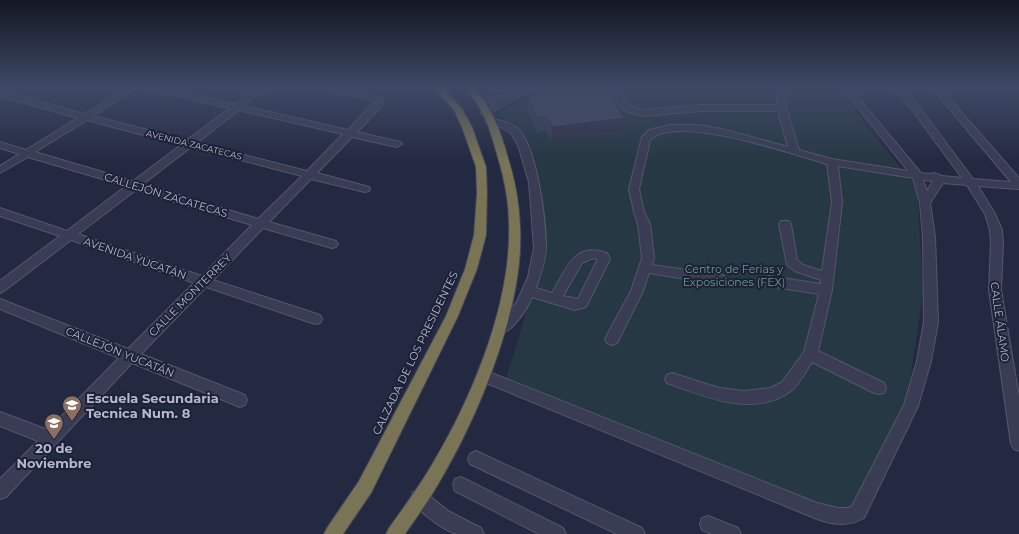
<svg xmlns="http://www.w3.org/2000/svg" width="1019" height="534" viewBox="0 0 1019 534" font-family="Montserrat,sans-serif">
	<style>
		.green { fill: #263843 }
		.lines { fill: none; stroke-linecap: round; stroke-linejoin: round }
		.minor-casing { stroke: #53576c; stroke-width: 2 }
		.highway-casing { stroke: #404459; stroke-width: 2 }
		.minor { fill: #393c52; fill-rule: evenodd }
		.highway { fill: #787455; fill-rule: evenodd }
		.wall { fill: #3a3e56 }
		.shaded-wall { fill: #2f3246 }
		.building { fill: #434864; stroke: #2f3246 }
		.labels { text-anchor: middle; stroke-width: 4; stroke-linejoin: round; paint-order: stroke }
		.far-street-label { font-size: 9px; fill: #b5b8cc; stroke: #1d2137 }
		.street-label { font-size: 11px; fill: #b5b8cc; stroke: #1d2137 }
		.park-label { font-size: 11px; fill: #6b9e84; stroke: #1d2137 }
		.near-poi-label { font-size: 13px; font-weight: bold; fill: #b5b8cc; stroke: #1d2137; text-anchor: start }
	</style>
	<rect width="100%" height="100%" fill="#242942"/>
	<polygon class="green" points="558,88 839,88 873,134 917,187 923,292 908,395 843,525 724,473 504,385 528,307 538,218 523,159 509,127 499,112"/>
	<g class="lines">
		<g class="minor-casing">
			<g id="minor">
				<path d="M128,88H137L93,116L187,140L230,108L151,90L150,88H163L235,104L257,88H266L244,106L348,130L375,101L328,90L327,88H340L383,98L384,100L382,106L357,132L400,142L402,144L397,147L352,137L317,173L369,187L370,189L369,191L365,192L311,179L269,222L336,241L338,244L336,247L332,248L263,228L213,280L320,315L322,319L320,323L315,324L206,287L141,354L245,395L247,400L245,405L240,407L132,363L6,497L0,499V479L38,441L0,426V412L48,430L119,358L0,309V299L128,349L194,283L71,240L4,291L0,293V281L60,236L0,216V208L67,231L126,186L28,157L0,173V166L19,154L0,148V142L26,150L78,118L0,96V90L84,114ZM239,110L343,134L307,171L197,143ZM87,120L181,145L133,181L35,152ZM191,147L302,176L258,219L143,184ZM136,190L252,225L202,276L78,234Z"/>
				<polygon points="528,88 538,88 510,101 486,116 483,115 481,113 483,111 497,102 479,103 475,100 479,97 506,96"/>
				<path d="M590,88H594L618,93L630,106L642,110L700,105H777V88H785L786,108L799,150L832,159L908,171L842,88H850L921,173L930,174L934,173L942,176L962,178L905,100L892,88H901L911,96L973,179L1011,182L932,88H940L1019,178V189L978,186L995,214L1002,230L1003,244L1001,290L1019,397V451L1014,449L1011,444L989,290L991,244L990,230L985,214L967,185L943,183L930,203L935,237L938,322L931,361L918,406L864,518C848,527 834,525 817,519L479,380L477,376L479,372L484,370L817,503L838,508H848L852,506L904,405L917,361L924,322L923,237L920,203L913,178L838,166L842,202L832,290L818,351L884,383L886,388L884,393L879,394L874,393L812,362C806,371 799,385 791,391C754,418 705,397 667,383L665,379L667,375L672,373L719,388L744,391L771,388L782,382L804,352L819,294L769,286L765,284L763,281L765,278L769,276L821,284V280L795,271L787,265L779,224L781,221H789L791,224L797,260L803,265L822,271L832,202L827,164C792,154 676,113 650,140L639,189L644,212L650,224L654,258L652,265L722,275L726,277L728,280L726,283L722,285L649,273L643,291L617,343L612,345L607,343L605,339L631,291L642,258L638,224L634,212L629,189L642,137L649,130L670,125H699L722,129L788,147L778,111H700L641,116L624,110L612,97L590,92L589,90ZM923,180L933,181L927,191Z"/>
				<path d="M490,118C499,120 512,123 518,129C537,147 546,221 546,247C546,260 540,276 536,288L552,293C566,270 574,241 607,253L610,259L586,307L575,310L532,297C527,309 510,338 495,333L493,329L517,302L528,277L534,248L529,182L518,145L511,133L503,128L487,123L485,121L487,119ZM593,258L598,259L578,299L563,296L582,263Z"/>
				<polygon points="476,451 642,528 645,534 617,534 470,464 468,459 470,454"/>
				<polygon points="461,477 563,528 566,534 539,534 455,491 453,485 455,479"/>
				<path d="M419,490L425,492L448,511L481,528L484,534C476,534 466,534 458,534C445,532 416,510 411,498L413,492Z"/>
				<polygon points="708,516 738,528 741,534 712,534 702,530 700,524 702,518"/>
			</g>
		</g>
		<g class="highway-casing">
			<g id="highway">
				<polygon points="435,88 443,88 462,109 472,127 486,167 487,193 486,235 477,269 458,316 371,493 343,534 324,534 327,528 359,481 446,316 465,269 474,235 477,193 476,167 462,127 454,110"/>
				<path d="M465,88H473C492,107 501,132 508,158C515,180 519,202 520,226C525,306 478,418 437,486C427,503 416,518 405,534H386L389,528C402,510 415,492 427,473C469,405 511,308 509,226C509,203 505,181 498,158C493,140 488,121 478,105C474,98 469,94 465,88Z"/>
			</g>
		</g>
		<use href="#minor" class="minor"/>
		<use href="#highway" class="highway"/>
	</g>
	<polygon class="wall" points="534,88 621,132 551,141 546,131 536,132 528,112 528,98 533,97"/>
	<polygon class="shaded-wall" points="624,118 621,132 551,141 552,127"/>
	<polygon class="building" points="534,88 605,88 624,118 552,127 547,117 537,118 528,98 537,97"/>
	<linearGradient id="sky" x2="0" y2="1"><stop stop-color="#141724"/><stop offset="0.54" stop-color="#3f4965"/><stop offset="1" stop-color="#3f4965" stop-opacity="0"/></linearGradient>
	<rect width="1019" height="162" fill="url(#sky)"/>
	<defs>
		<g id="school-pin" transform="scale(1)"><path d="M0 17L-7.5 6A9.5 9.5 0 1 1 7.5 6Z" fill="#8d6e63" stroke="#1d2137"/><path d="M0-5L7-2L0 1L-7-2ZM-4 1L0 2.5L4 1V4Q0 6-4 4Z" fill="#fff"/></g>
	</defs>
	<g fill-rule="evenodd">
		<use href="#school-pin" x="72" y="405"/>
		<use href="#school-pin" x="54" y="423"/>
	</g>
	<g class="labels">
		<g class="far-street-label">
			<text transform="translate(194 145) rotate(14)" y="3">AVENIDA ZACATECAS</text>
		</g>
		<g class="street-label">
			<text transform="translate(166 195) rotate(17)" y="4">CALLEJÓN ZACATECAS</text>
			<text transform="translate(135 258) rotate(19)" y="4">AVENIDA YUCATÁN</text>
			<text transform="translate(190 295) rotate(-45)" y="4">CALLE MONTERREY</text>
			<text transform="translate(1000 322) rotate(82)" y="4">CALLE ÁLAMO</text>
			<text transform="translate(120 352) rotate(22)" y="4">CALLEJÓN YUCATÁN</text>
			<text transform="translate(415 353) rotate(-64)" y="4">CALZADA DE LOS PRESIDENTES</text>
		</g>
		<g class="park-label">
			<text x="734" y="273">Centro de Ferias y<tspan x="734" dy="13">Exposiciones (FEX)</tspan></text>
		</g>
		<g class="near-poi-label">
			<text x="86" y="403">Escuela Secundaria<tspan x="86" dy="15">Tecnica Num. 8</tspan></text>
			<text x="54" y="453" text-anchor="middle">20 de<tspan x="54" dy="15">Noviembre</tspan></text>
		</g>
	</g>
</svg>
